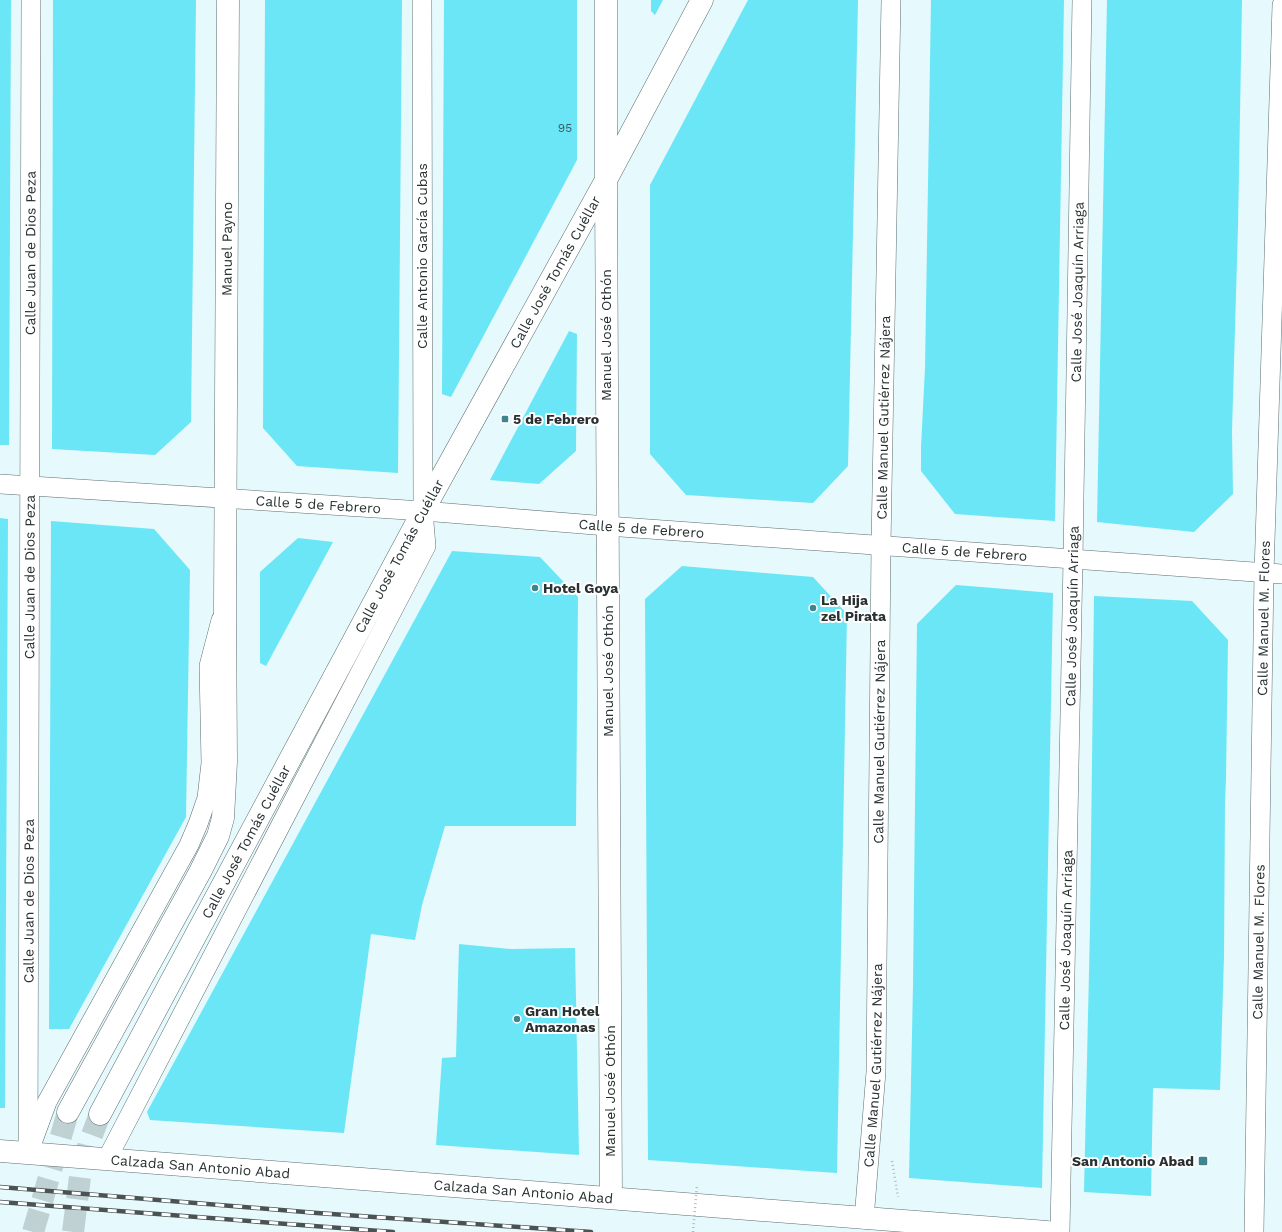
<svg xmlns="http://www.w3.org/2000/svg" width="1282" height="1232" viewBox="0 0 1282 1232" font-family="'Work Sans',sans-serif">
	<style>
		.building { fill: #6ae6f7 }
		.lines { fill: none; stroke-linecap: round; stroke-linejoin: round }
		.primary-tunnel { stroke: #c0d1d3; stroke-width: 22; stroke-dasharray: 22 11; stroke-linecap: butt }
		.minor-casing { stroke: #5d6e70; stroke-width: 20 }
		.tertiary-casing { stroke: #5d6e70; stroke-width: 23 }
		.primary-casing { stroke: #5d6e70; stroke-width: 23 }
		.trunk-casing { stroke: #5d6e70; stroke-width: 23 }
		.path { stroke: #acbcbe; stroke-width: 2.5; stroke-dasharray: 1 3; stroke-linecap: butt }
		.minor { stroke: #fff; stroke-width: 19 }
		.tertiary { stroke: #fff; stroke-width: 22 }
		.primary { stroke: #fff; stroke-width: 22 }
		.trunk { stroke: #fff; stroke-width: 22 }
		.rail-casing { stroke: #495354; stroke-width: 4.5 }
		.rail { stroke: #fff; stroke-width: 3; stroke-dasharray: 9; stroke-linecap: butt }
		.path-bridge { stroke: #acbcbe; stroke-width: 2.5; stroke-dasharray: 1 3; stroke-linecap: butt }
		.poi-dot { fill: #3e858f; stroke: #fff; stroke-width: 1.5 }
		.labels { text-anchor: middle; stroke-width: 4; stroke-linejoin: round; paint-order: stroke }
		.number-label { font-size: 12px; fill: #385e62 }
		.street-label { font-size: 14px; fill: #283031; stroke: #fff }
		.poi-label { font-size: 14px; font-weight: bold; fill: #283031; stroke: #fff; text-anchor: start }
	</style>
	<rect width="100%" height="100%" fill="#e6f9fc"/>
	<g class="building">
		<polygon points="0,0 11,0 9,445 0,445"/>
		<polygon points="53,0 196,0 191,422 155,455 52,449"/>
		<polygon points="265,0 402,0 398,473 297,466 263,428"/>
		<polygon points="444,0 577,0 577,160 451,397 442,394"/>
		<polygon points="651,0 663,0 655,15 651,11"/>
		<polygon points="748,0 858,0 848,466 813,503 686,495 650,454 650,185"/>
		<polygon points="931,0 1064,0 1055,521 955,514 921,471 921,447 925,368"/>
		<polygon points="1107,0 1242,0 1238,227 1232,431 1233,494 1194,532 1097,522"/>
		<polygon points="569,331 577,334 576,451 539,484 490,480"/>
		<polygon points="0,518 8,519 5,1108 0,1108"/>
		<polygon points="51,521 154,529 190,570 186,817 69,1029 49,1029"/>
		<polygon points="298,538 333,542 266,666 260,663 260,572"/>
		<polygon points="452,551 540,557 578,597 576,826 445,826 422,905 415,940 371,934 344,1133 150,1120 147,1112"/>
		<polygon points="682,566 813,577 847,614 837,1173 648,1160 645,599"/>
		<polygon points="956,585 1053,593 1042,1188 909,1178 913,985 917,624"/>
		<polygon points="1094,596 1192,601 1228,640 1226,778 1225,803 1224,956 1220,1090 1153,1088 1151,1196 1084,1192 1090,928"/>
		<polygon points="459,944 511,949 575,948 579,1155 436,1145 442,1058 456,1057"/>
	</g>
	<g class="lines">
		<g class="primary-tunnel">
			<polyline points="33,1232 68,1112"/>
			<polyline points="73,1232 80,1177 89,1143 100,1114"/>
		</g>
		<g class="minor-casing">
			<g id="minor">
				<path id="s1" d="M0,484L423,511L607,526L1282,574"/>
				<polyline points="32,1143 47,1102 189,845 198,824 207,798 211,763 209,666 221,620"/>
				<path id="s2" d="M28,1153L31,0"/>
				<polyline points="107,1159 426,546 423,511 422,0"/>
				<path id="s3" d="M864,1219L876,1072L881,545L891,0"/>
				<path id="s4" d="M1060,1232L1073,559L1082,0"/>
				<path id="s5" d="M1254,1232L1264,573L1282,5"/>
			</g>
		</g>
		<g class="tertiary-casing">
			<polyline id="tertiary" points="611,1197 606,180 702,0"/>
		</g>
		<g class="primary-casing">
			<g id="primary">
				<path id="s6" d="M68,1112L200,872L218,836L223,818L226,762L225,605L228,0"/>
				<path id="s7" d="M100,1114L423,511L606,180V0"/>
			</g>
		</g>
		<g class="trunk-casing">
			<g id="trunk">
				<path id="s8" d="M0,1151L1047,1232"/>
			</g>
		</g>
		<polyline class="path" points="892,1161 898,1197"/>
		<use href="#minor" class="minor"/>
		<use href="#tertiary" class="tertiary"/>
		<use href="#primary" class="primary"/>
		<use href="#trunk" class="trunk"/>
		<g class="rail-casing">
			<g id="rail">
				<polyline points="0,1187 317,1213 591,1232"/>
				<polyline points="0,1202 393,1232"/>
			</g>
		</g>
		<use href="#rail" class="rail"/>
		<polyline class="path-bridge" points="693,1232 697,1185"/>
	</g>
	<g class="poi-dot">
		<rect x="501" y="415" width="8" height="8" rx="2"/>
		<circle cx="535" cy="588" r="4"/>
		<circle cx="813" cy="608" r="4"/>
		<circle cx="517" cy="1019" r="4"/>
		<rect x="1198" y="1156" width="10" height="10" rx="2"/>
	</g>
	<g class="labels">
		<g class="number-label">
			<text x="565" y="132">95</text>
		</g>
		<g class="street-label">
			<text dy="5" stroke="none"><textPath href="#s6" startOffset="902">Manuel Payno</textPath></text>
			<text dy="5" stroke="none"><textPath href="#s2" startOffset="900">Calle Juan de Dios Peza</textPath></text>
			<text transform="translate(422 256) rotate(-90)" y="5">Calle Antonio García Cubas</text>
			<text dy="5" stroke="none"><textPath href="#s7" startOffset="957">Calle José Tomás Cuéllar</textPath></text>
			<text dy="5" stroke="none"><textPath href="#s4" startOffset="940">Calle José Joaquín Arriaga</textPath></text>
			<text transform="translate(606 335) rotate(-90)" y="5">Manuel José Othón</text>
			<text dy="5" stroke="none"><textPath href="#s3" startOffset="802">Calle Manuel Gutiérrez Nájera</textPath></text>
			<text dy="5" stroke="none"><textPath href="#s1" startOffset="319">Calle 5 de Febrero</textPath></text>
			<text dy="5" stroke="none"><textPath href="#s1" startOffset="643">Calle 5 de Febrero</textPath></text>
			<text dy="5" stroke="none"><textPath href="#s1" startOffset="967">Calle 5 de Febrero</textPath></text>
			<text dy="5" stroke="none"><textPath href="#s7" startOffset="633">Calle José Tomás Cuéllar</textPath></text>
			<text dy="5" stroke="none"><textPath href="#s2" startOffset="576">Calle Juan de Dios Peza</textPath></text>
			<text dy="5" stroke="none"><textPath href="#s4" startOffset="616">Calle José Joaquín Arriaga</textPath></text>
			<text dy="5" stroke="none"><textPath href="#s5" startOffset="614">Calle Manuel M. Flores</textPath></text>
			<text transform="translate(608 671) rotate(-90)" y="5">Manuel José Othón</text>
			<text dy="5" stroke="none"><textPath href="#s3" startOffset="478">Calle Manuel Gutiérrez Nájera</textPath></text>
			<text dy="5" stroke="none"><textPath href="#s7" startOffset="309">Calle José Tomás Cuéllar</textPath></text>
			<text dy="5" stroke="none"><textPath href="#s2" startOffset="252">Calle Juan de Dios Peza</textPath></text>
			<text dy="5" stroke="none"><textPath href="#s4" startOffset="292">Calle José Joaquín Arriaga</textPath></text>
			<text dy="5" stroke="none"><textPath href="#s5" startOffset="290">Calle Manuel M. Flores</textPath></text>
			<text dy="5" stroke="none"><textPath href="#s3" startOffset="154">Calle Manuel Gutiérrez Nájera</textPath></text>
			<text transform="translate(610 1091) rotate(-90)" y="5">Manuel José Othón</text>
			<text dy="5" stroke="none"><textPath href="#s8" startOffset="201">Calzada San Antonio Abad</textPath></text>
			<text dy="5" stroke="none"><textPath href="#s8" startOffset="525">Calzada San Antonio Abad</textPath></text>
		</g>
		<g class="poi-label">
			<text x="513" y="424">5 de Febrero</text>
			<text x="543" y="593">Hotel Goya</text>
			<text x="821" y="605">La Hija<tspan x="821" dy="16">zel Pirata</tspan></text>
			<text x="525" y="1016">Gran Hotel<tspan x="525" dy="16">Amazonas</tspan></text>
			<text x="1194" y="1166" text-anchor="end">San Antonio Abad</text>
		</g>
	</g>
</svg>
